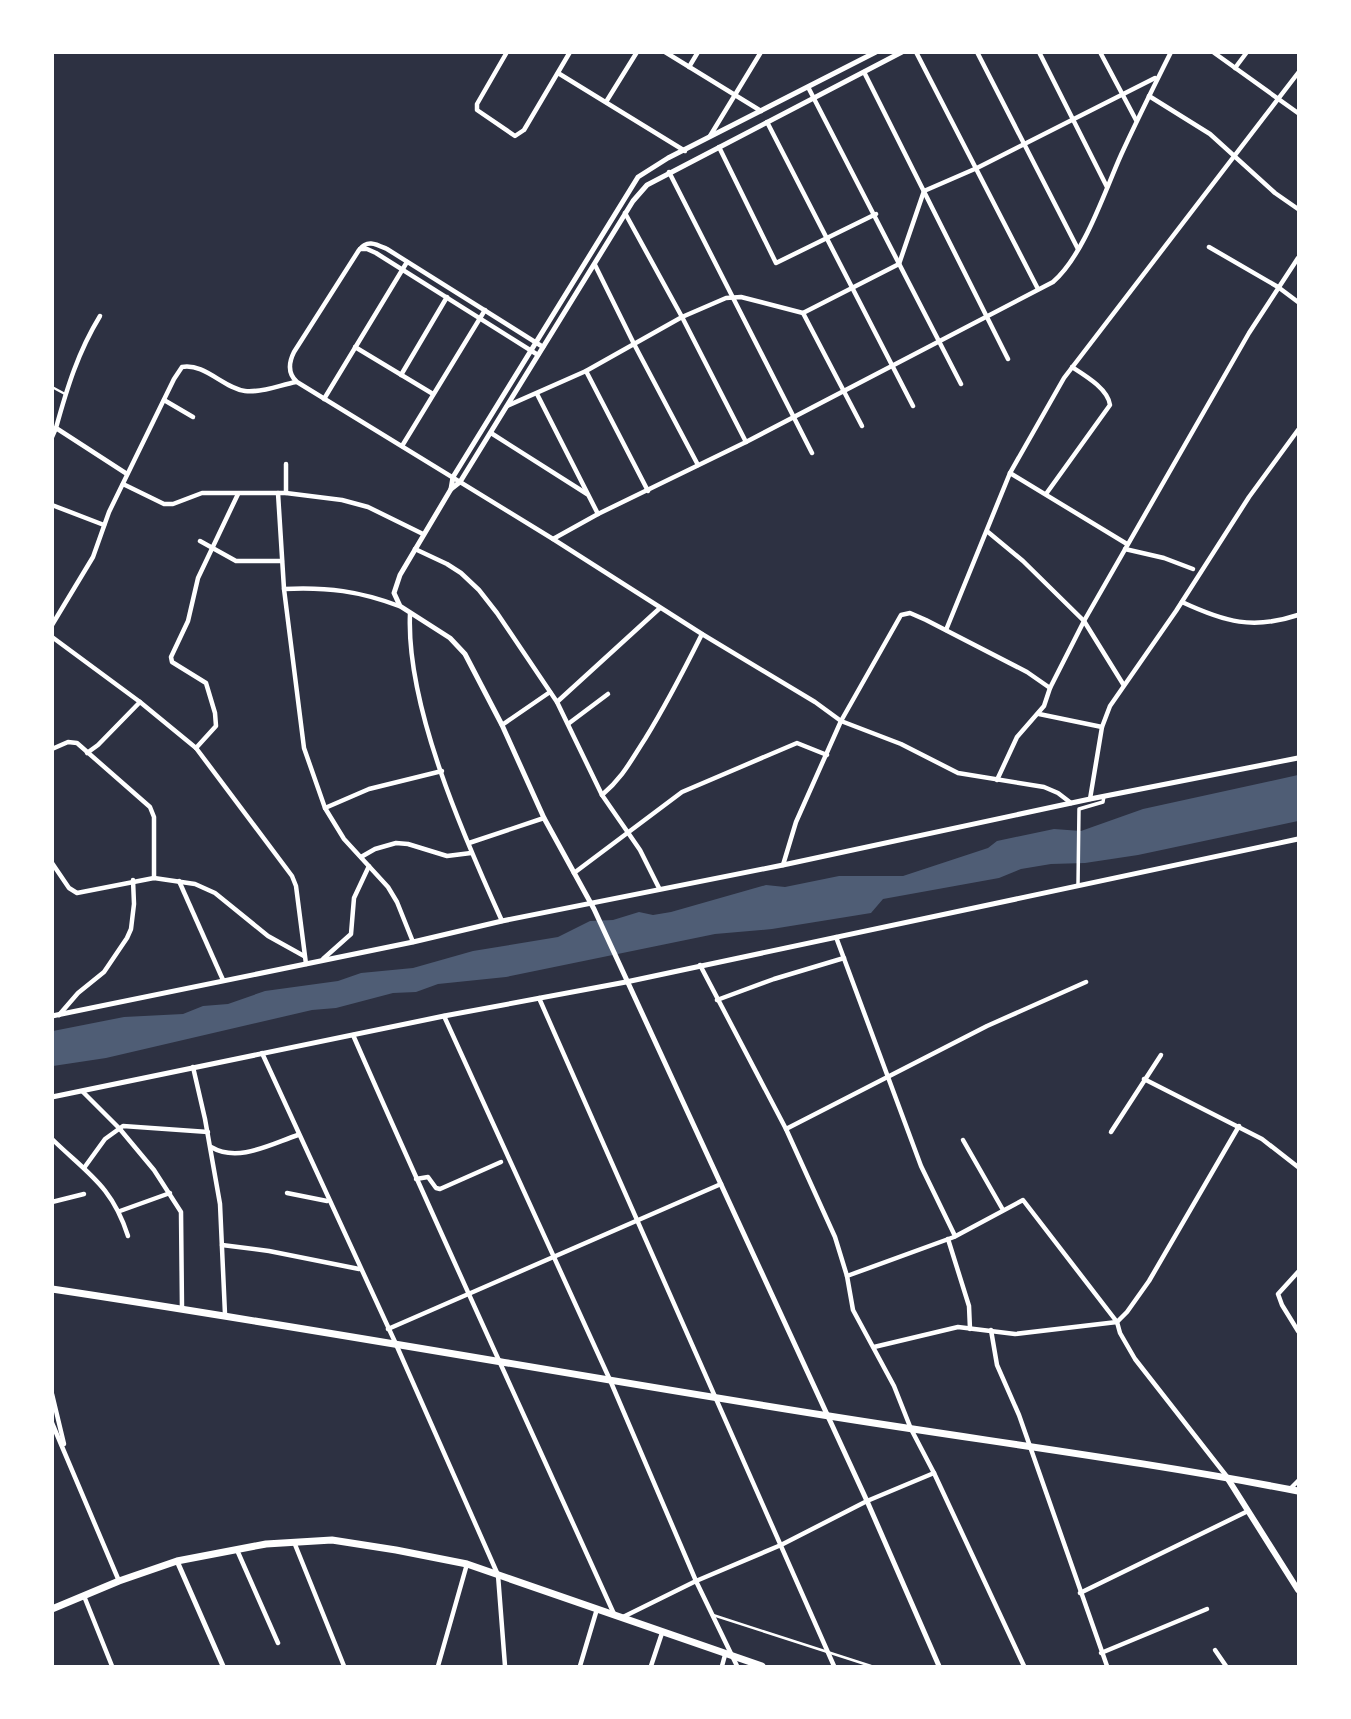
<svg xmlns="http://www.w3.org/2000/svg" width="1351" height="1719" viewBox="0 0 1351 1719" font-family="Cabin,sans-serif">
	<style>
		.water { fill: #4f5d75 }
		.lines { fill: none; stroke-linecap: round; stroke-linejoin: round }
		.service { stroke: #fff; stroke-width: 2.5 }
		.pedestrian { stroke: #fff; stroke-width: 3.5 }
		.minor { stroke: #fff; stroke-width: 4.5 }
		.tertiary { stroke: #fff; stroke-width: 5 }
		.secondary { stroke: #fff; stroke-width: 6 }
		.primary { stroke: #fff; stroke-width: 7 }
	</style>
	<rect width="100%" height="100%" fill="#2d3142"/>
	<polygon class="water" points="1298,775 1298,821 1138,855 1085,863 1051,864 1021,869 999,878 883,899 871,913 772,929 715,934 506,977 438,984 416,992 393,993 336,1008 312,1010 106,1058 53,1066 53,1031 124,1017 183,1014 203,1006 228,1004 265,991 338,981 361,973 413,968 473,951 558,937 590,921 613,920 639,912 653,915 671,912 766,885 785,887 839,876 903,876 988,848 997,841 1054,829 1081,831 1143,809"/>
	<g class="lines">
		<g class="service">
			<polyline points="52,387 65,394"/>
			<polyline points="713,1615 871,1666"/>
		</g>
		<polyline class="pedestrian" points="1078,885 1079,809 1103,802 1104,796"/>
		<g class="minor">
			<polyline points="507,52 477,104 477,110 515,136 524,130 570,52"/>
			<polyline points="665,52 761,111"/>
			<polyline points="916,52 1038,289"/>
			<polyline points="977,52 1078,249"/>
			<polyline points="1039,52 1107,187"/>
			<polyline points="1100,52 1136,120"/>
			<polyline points="1213,52 1298,113"/>
			<polyline points="689,67 698,52"/>
			<polyline points="1235,68 1247,52"/>
			<polyline points="864,72 1008,359"/>
			<polyline points="558,73 685,151"/>
			<polyline points="808,87 961,384"/>
			<polyline points="1149,96 1210,134 1275,193 1298,209"/>
			<polyline points="606,102 637,52"/>
			<polyline points="767,122 913,406"/>
			<polyline points="710,136 761,52"/>
			<polyline points="719,147 776,263 876,214"/>
			<polyline points="669,172 812,453"/>
			<polyline points="625,213 682,317 746,442"/>
			<polyline points="1209,247 1278,287 1298,302"/>
			<polyline points="360,249 367,249 376,253 538,355"/>
			<polyline points="595,265 634,344 698,465"/>
			<polyline points="803,313 862,426"/>
			<path d="M100,316C78,352 67,388 56,428L127,474"/>
			<polyline points="355,347 433,394"/>
			<path d="M543,347L387,249C376,244 367,239 359,250L294,352C289,362 287,373 297,382L553,539L702,634L815,702L841,721L901,744L958,773L1044,787L1058,793L1071,803"/>
			<polyline points="586,371 648,491"/>
			<polyline points="401,375 447,297"/>
			<polyline points="537,394 598,514"/>
			<polyline points="324,399 407,262"/>
			<polyline points="164,400 193,417"/>
			<polyline points="507,406 586,371 682,317 726,298 741,297 803,313 899,264 924,191 977,168 1155,78"/>
			<polyline points="491,433 587,494"/>
			<polyline points="52,437 56,428"/>
			<polyline points="402,446 485,310"/>
			<polyline points="286,464 286,493"/>
			<polyline points="1010,473 1127,544"/>
			<polyline points="123,484 164,504 173,504 202,493 286,493 342,500 368,507 423,534"/>
			<polyline points="278,493 284,589 304,748 325,808 344,839 388,887 397,902 413,942"/>
			<path d="M1046,494L1110,405C1108,389 1086,376 1072,367"/>
			<polyline points="52,505 104,525"/>
			<polyline points="988,532 1023,561 1084,621 1123,684"/>
			<path d="M553,539L598,514L746,442L1053,282C1084,255 1104,193 1121,155C1137,120 1154,86 1171,52"/>
			<polyline points="200,541 236,561 282,561"/>
			<polyline points="415,549 447,564 461,573 479,590 497,613 557,702 602,795 640,850 659,888"/>
			<polyline points="1125,549 1164,558 1193,569"/>
			<path d="M284,589C328,587 359,591 399,606"/>
			<path d="M1182,602C1225,622 1253,630 1298,615"/>
			<path d="M410,614C406,706 464,837 502,921"/>
			<path d="M52,625L93,557L109,512L174,379L182,367C205,363 223,388 245,391C261,393 280,385 296,382"/>
			<polyline points="946,630 1010,473 1064,378 1298,73"/>
			<polyline points="52,637 140,702 196,748 292,876 296,886 306,964"/>
			<polyline points="557,702 660,608"/>
			<polyline points="1039,714 1102,727"/>
			<polyline points="568,724 608,694"/>
			<polyline points="502,725 550,692"/>
			<polyline points="196,748 216,726 215,713 206,683 172,662 171,657 188,621 198,578 238,494"/>
			<polyline points="52,749 68,742 77,743 150,807 154,817 154,878"/>
			<polyline points="87,753 98,745 140,702"/>
			<polyline points="997,780 1017,737 1044,706 1050,688 1084,621 1249,333 1298,258"/>
			<path d="M602,795C623,777 630,762 645,739C666,705 684,670 702,634"/>
			<polyline points="1090,799 1102,727 1110,706 1176,611 1249,497 1298,430"/>
			<polyline points="325,808 369,789 442,771"/>
			<polyline points="469,843 544,818"/>
			<polyline points="361,857 375,849 396,843 408,844 447,856 471,853"/>
			<polyline points="52,863 69,888 77,893 154,878 195,884 215,893 268,936 304,956"/>
			<polyline points="783,865 796,822 841,721 901,615 910,613 926,620 1027,672 1050,688"/>
			<polyline points="574,873 682,792 797,743 827,755"/>
			<polyline points="179,881 223,980"/>
			<polyline points="836,937 921,1166 955,1236"/>
			<polyline points="323,959 351,934 354,898 369,866"/>
			<polyline points="700,965 786,1129 835,1237 847,1276 853,1310 894,1386 911,1429 934,1473 1024,1666"/>
			<polyline points="539,998 834,1666"/>
			<polyline points="717,1000 774,979 844,958"/>
			<polyline points="59,1015 78,993 104,972 127,938 131,929 134,904 133,880"/>
			<polyline points="444,1016 610,1380 696,1581 737,1666"/>
			<path d="M353,1035C438,1229 527,1421 614,1614"/>
			<polyline points="262,1053 395,1342 498,1575 505,1666"/>
			<polyline points="193,1067 205,1119 220,1204 225,1314"/>
			<polyline points="1144,1079 1262,1139 1298,1167"/>
			<polyline points="83,1092 119,1128 154,1170 181,1212 182,1308"/>
			<polyline points="786,1129 987,1026 1086,982"/>
			<polyline points="1111,1132 1161,1055"/>
			<path d="M52,1139C88,1174 112,1186 128,1236"/>
			<polyline points="963,1140 1003,1210"/>
			<path d="M211,1147C238,1163 271,1144 298,1135"/>
			<polyline points="84,1168 105,1139 123,1126 208,1132"/>
			<polyline points="416,1179 428,1177 436,1188 440,1189 501,1162"/>
			<polyline points="287,1193 327,1201"/>
			<polyline points="52,1202 84,1194"/>
			<polyline points="120,1211 170,1193"/>
			<polyline points="948,1239 969,1306 970,1329"/>
			<polyline points="222,1245 269,1251 359,1269"/>
			<polyline points="1298,1272 1278,1294 1282,1305 1298,1331"/>
			<polyline points="847,1276 954,1237 1023,1200 1117,1322 1120,1333 1135,1359 1228,1478"/>
			<polyline points="388,1329 721,1184"/>
			<polyline points="991,1330 997,1365 1019,1415 1107,1666"/>
			<polyline points="874,1347 958,1327 1015,1334 1117,1322 1127,1312 1149,1281 1239,1126"/>
			<polyline points="52,1394 64,1444"/>
			<polyline points="52,1423 119,1581"/>
			<polyline points="1290,1489 1298,1481"/>
			<polyline points="294,1542 344,1666"/>
			<polyline points="237,1550 278,1643"/>
			<polyline points="1080,1593 1248,1511"/>
			<polyline points="84,1596 112,1666"/>
			<polyline points="623,1617 696,1581 781,1545 867,1501 934,1473"/>
			<polyline points="1215,1650 1226,1666"/>
			<polyline points="1101,1653 1207,1609"/>
			<polyline points="438,1666 467,1564"/>
			<polyline points="580,1666 597,1609"/>
			<polyline points="651,1666 662,1633"/>
			<polyline points="722,1666 725,1655"/>
		</g>
		<g class="tertiary">
			<polyline points="902,52 647,185 633,201 460,482 451,489 400,575 394,593 400,606 450,638 465,654 502,725 544,818 594,909 867,1501 939,1666"/>
			<polyline points="451,489 453,477 638,177 668,158 876,52"/>
			<polyline points="52,1016 413,942 502,921 783,865 1090,799 1298,758"/>
			<polyline points="52,1097 444,1016 626,982 1298,839"/>
			<polyline points="177,1561 223,1666"/>
		</g>
		<polyline class="secondary" points="1228,1479 1298,1590"/>
		<g class="primary">
			<path d="M52,1289C312,1328 570,1375 829,1416C985,1441 1143,1461 1298,1491"/>
			<polyline points="52,1609 119,1581 177,1561 266,1544 332,1540 396,1550 467,1564 762,1666"/>
		</g>
	</g>
	<rect width="1351" height="1719" fill="none" stroke="#ffffff" stroke-width="108"/>
</svg>
